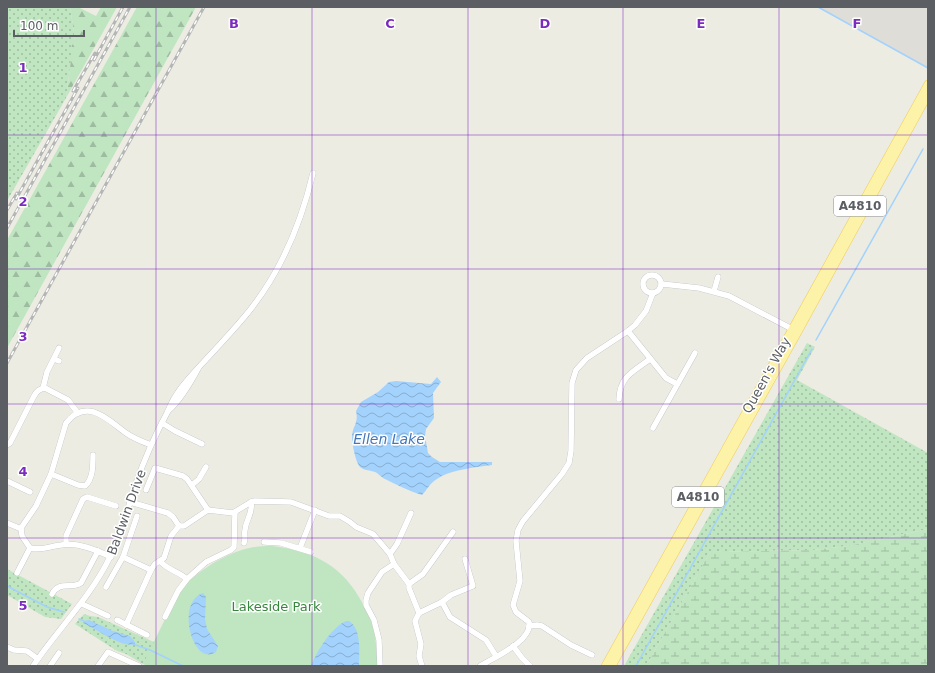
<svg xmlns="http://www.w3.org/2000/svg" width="935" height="673" viewBox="0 0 935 673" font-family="'DejaVu Sans',sans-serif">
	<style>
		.industrial { fill: #dfddd7 }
		.grass { fill: url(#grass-dots) }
		.forest { fill: url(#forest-firs) }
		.wetland { fill: url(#wetland-marsh) }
		.park { fill: #bfe5c1 }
		.water { fill: url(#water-waves) }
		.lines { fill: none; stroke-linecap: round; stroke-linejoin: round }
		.stream { stroke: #a3d2fd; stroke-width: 1.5 }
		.minor-casing { stroke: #b5b8bd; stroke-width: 6 }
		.major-casing { stroke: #efcb5b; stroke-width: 8 }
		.minor { stroke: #fff; stroke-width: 5.5 }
		.major { stroke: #fdf3a8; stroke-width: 7 }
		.rail-casing { stroke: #b4b5b5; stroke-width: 3 }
		.rail { stroke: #fff; stroke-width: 1.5; stroke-dasharray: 4.5; stroke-linecap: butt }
		.grid { fill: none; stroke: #7b2cbf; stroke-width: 1; stroke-opacity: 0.55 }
		.labels { text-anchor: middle; stroke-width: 3; stroke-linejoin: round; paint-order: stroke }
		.shield { fill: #fff; stroke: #8c8e92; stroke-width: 1 }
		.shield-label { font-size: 12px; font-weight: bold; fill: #5b5e63 }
		.street-label { font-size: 13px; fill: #5b5e63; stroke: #fff }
		.park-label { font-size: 13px; fill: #37863e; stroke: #fff }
		.water-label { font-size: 14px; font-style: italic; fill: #4377b8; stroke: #fff }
		.grid-label { font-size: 13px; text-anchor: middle; font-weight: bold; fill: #7b2cbf; stroke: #fff; stroke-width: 3; stroke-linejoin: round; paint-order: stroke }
	</style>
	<defs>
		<pattern id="grass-dots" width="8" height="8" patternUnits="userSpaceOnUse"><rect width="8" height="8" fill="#bfe5c1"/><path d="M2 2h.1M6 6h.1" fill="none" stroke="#9ebda0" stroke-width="1.8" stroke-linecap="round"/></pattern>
		<pattern id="forest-firs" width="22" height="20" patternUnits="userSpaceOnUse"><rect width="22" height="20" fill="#bfe5c1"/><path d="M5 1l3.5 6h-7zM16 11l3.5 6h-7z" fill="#9ebda0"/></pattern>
		<pattern id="wetland-marsh" width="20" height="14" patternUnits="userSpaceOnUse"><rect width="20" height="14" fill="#bfe5c1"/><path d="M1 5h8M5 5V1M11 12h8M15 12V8" fill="none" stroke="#9ebda0"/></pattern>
		<pattern id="water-waves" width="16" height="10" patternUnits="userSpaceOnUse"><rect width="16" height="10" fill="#a3d2fd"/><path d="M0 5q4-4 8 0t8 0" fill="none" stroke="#88aed0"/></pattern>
	</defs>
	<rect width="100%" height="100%" fill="#edece3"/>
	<polygon class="industrial" points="818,7 928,7 928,68"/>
	<g class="grass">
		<polygon points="7,7 70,7 75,38 71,48 71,60 66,98 7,201"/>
		<polygon points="807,343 815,347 797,380 928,453 928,529 848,546 813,550 710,552 649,661 648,666 624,666"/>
		<polygon points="7,569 72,604 61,619 45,617 7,595"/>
		<polygon points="84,614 90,616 98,617 154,642 161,648 147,657 143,664 126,654 117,651 75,624"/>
	</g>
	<g class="forest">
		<polygon points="70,7 78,7 96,16 101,7 117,7 66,98 71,60 71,48 75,38"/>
		<polygon points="137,7 196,7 7,348 7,240"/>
	</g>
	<polygon class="wetland" points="928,529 928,666 648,666 649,661 710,552 813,550 848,546"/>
	<path class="park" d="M272,546C315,551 343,566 363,604C366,609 370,615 371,621C376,635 377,651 378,666H148L143,664C155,641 165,617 178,595C191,573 229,551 254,547C260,546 266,546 272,546Z"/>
	<g class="water">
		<path d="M437,377L441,382L433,393L434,418L426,429L425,436L428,453L432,457L440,462H492V465C473,468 450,469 434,481C429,485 426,491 422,495C409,491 397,485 385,479C381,477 378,473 375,472C370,470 365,471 360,467C356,463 352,444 352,438C352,426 359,424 356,411L361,402L378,392L389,382L396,381L431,384Z"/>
		<path d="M203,593L206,597L205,619L207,629L218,646L216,652C193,668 175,602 203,593Z"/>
		<path d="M89,620L113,631L130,636L135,642V644C123,649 95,628 83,623L84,621Z"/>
		<path d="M346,621H349C362,629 359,653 359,666H311C317,651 331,628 346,621Z"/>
	</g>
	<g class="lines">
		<g class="stream">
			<polyline points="818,7 928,68"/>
			<polyline points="816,340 923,149"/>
			<polyline points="7,586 47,607 64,612"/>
			<polyline points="79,619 84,621"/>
			<polyline points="133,644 150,650 183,666"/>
			<polyline points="636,666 812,349"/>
		</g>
		<g class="minor-casing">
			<g id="minor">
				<circle cx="652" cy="284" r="9"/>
				<polyline points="662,284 699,288 729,296 794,330"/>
				<polyline points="714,291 718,277"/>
				<polyline points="628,331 666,378 677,384"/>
				<polyline points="54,359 59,361"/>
				<path d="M199,367C191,382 181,400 168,411C175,393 187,380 199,367C213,352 227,337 240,322C278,279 300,228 313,173"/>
				<polyline points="43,388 47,372 59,348"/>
				<path d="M619,399C620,376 633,372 650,359"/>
				<polyline points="162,423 175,431 202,444"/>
				<polyline points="653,428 695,353"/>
				<path d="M7,445L10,443L34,396C37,391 39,389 45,388L68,400L77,412"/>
				<path d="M51,474L78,485L85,486C93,479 93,466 93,455"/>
				<polyline points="7,481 30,492"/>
				<polyline points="192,485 199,479 206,467"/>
				<polyline points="146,490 155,468 183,476 187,479 208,510"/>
				<polyline points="130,502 168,513 173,517 179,526"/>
				<polyline points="7,523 19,528 21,528"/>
				<polyline points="264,542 281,543 311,552"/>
				<path d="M244,543C246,538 244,535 245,530C246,518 253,515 251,502"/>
				<polyline points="66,544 66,536 83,499 87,497 116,506"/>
				<polyline points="300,548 315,510"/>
				<polyline points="390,554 397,544 411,513"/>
				<path d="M111,557C96,550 78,542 61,545C49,546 43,551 30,548L22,536L21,528L36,506L51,474L66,423C87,397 107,419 126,433C133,438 143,442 151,445"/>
				<polyline points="123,557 151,570"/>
				<path d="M160,561C167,570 178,571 187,579L178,591L165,617"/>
				<polyline points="17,573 30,548"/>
				<polyline points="187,579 206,562 231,550 234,547 235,512"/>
				<polyline points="409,584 423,574 453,532"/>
				<polyline points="106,587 123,557 137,516"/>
				<path d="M52,594C60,580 70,590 81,583L98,551"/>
				<polyline points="442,602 450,617 486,640 496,656"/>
				<polyline points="82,604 108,616"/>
				<polyline points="419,613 442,602 451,595 473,586 465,559"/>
				<polyline points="117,620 147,635"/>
				<polyline points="126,625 151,570 155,564 164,558 171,536 179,526 184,526 208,510 233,513 251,502 255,501 291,502 329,516 340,516 350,522 356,527 373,534 390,554 394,564 409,584 409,588 419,613 415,621 421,644 419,656 422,666"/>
				<polyline points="529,626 537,625 542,626 571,645 592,655"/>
				<polyline points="513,646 522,658 530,666"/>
				<polyline points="7,647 14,650 27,651 38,659"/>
				<path d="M33,666C58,629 90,598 110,557C122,535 127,510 135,486C144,460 155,435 168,411"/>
				<polyline points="50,666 59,653"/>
				<polyline points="98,666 108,652 139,666"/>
				<polyline points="380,666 379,640 374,620 366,605 366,600 368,593 382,572 394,564"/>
				<path d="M480,666C493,658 533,641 529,622L516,612L513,605L520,581L516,541L518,530L523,521L562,474L569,463L571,451L572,383L576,370L587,358L628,331L635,325L646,311L653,293"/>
			</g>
		</g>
		<g class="major-casing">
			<g id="major">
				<polyline points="605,666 928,84"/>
				<polyline points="612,666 798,332 928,95"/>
			</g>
		</g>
		<use href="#minor" class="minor"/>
		<use href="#major" class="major"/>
		<g class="rail-casing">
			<g id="rail">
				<polyline points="94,60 123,7"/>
				<polyline points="73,91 95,53"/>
				<polyline points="16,199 78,88"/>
				<polyline points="7,210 17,193"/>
				<polyline points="7,228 130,7"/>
				<polyline points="7,363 204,7"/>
			</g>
		</g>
		<use href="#rail" class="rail"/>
	</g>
	<path class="grid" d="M156,7V666M312,7V666M468,7V666M623,7V666M779,7V666M7,135H928M7,269H928M7,404H928M7,538H928"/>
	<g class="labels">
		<g class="shield">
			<rect x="834" y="196" width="52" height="20" rx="3"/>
			<rect x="672" y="487" width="52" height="20" rx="3"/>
		</g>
		<g class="shield-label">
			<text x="860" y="210">A4810</text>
			<text x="698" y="501">A4810</text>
		</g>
		<g class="street-label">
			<text transform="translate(766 375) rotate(-61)" y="5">Queen's Way</text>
			<text transform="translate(126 512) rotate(-70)" y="5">Baldwin Drive</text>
		</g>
		<g class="park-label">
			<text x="276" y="611">Lakeside Park</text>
		</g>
		<g class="water-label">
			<text x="389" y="444">Ellen Lake</text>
		</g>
	</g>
	<g class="grid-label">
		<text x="234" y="28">B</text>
		<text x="390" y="28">C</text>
		<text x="545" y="28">D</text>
		<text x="701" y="28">E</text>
		<text x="857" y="28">F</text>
		<text x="23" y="72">1</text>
		<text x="23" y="206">2</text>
		<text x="23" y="341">3</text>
		<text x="23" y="476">4</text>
		<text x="23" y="610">5</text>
	</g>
	<rect width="935" height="673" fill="none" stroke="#5b5e63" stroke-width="16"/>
	<path d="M14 30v6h70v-6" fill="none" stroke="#5b5e63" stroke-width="2"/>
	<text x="20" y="30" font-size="12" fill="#5b5e63" stroke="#ffffff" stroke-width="3" paint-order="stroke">100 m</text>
</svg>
